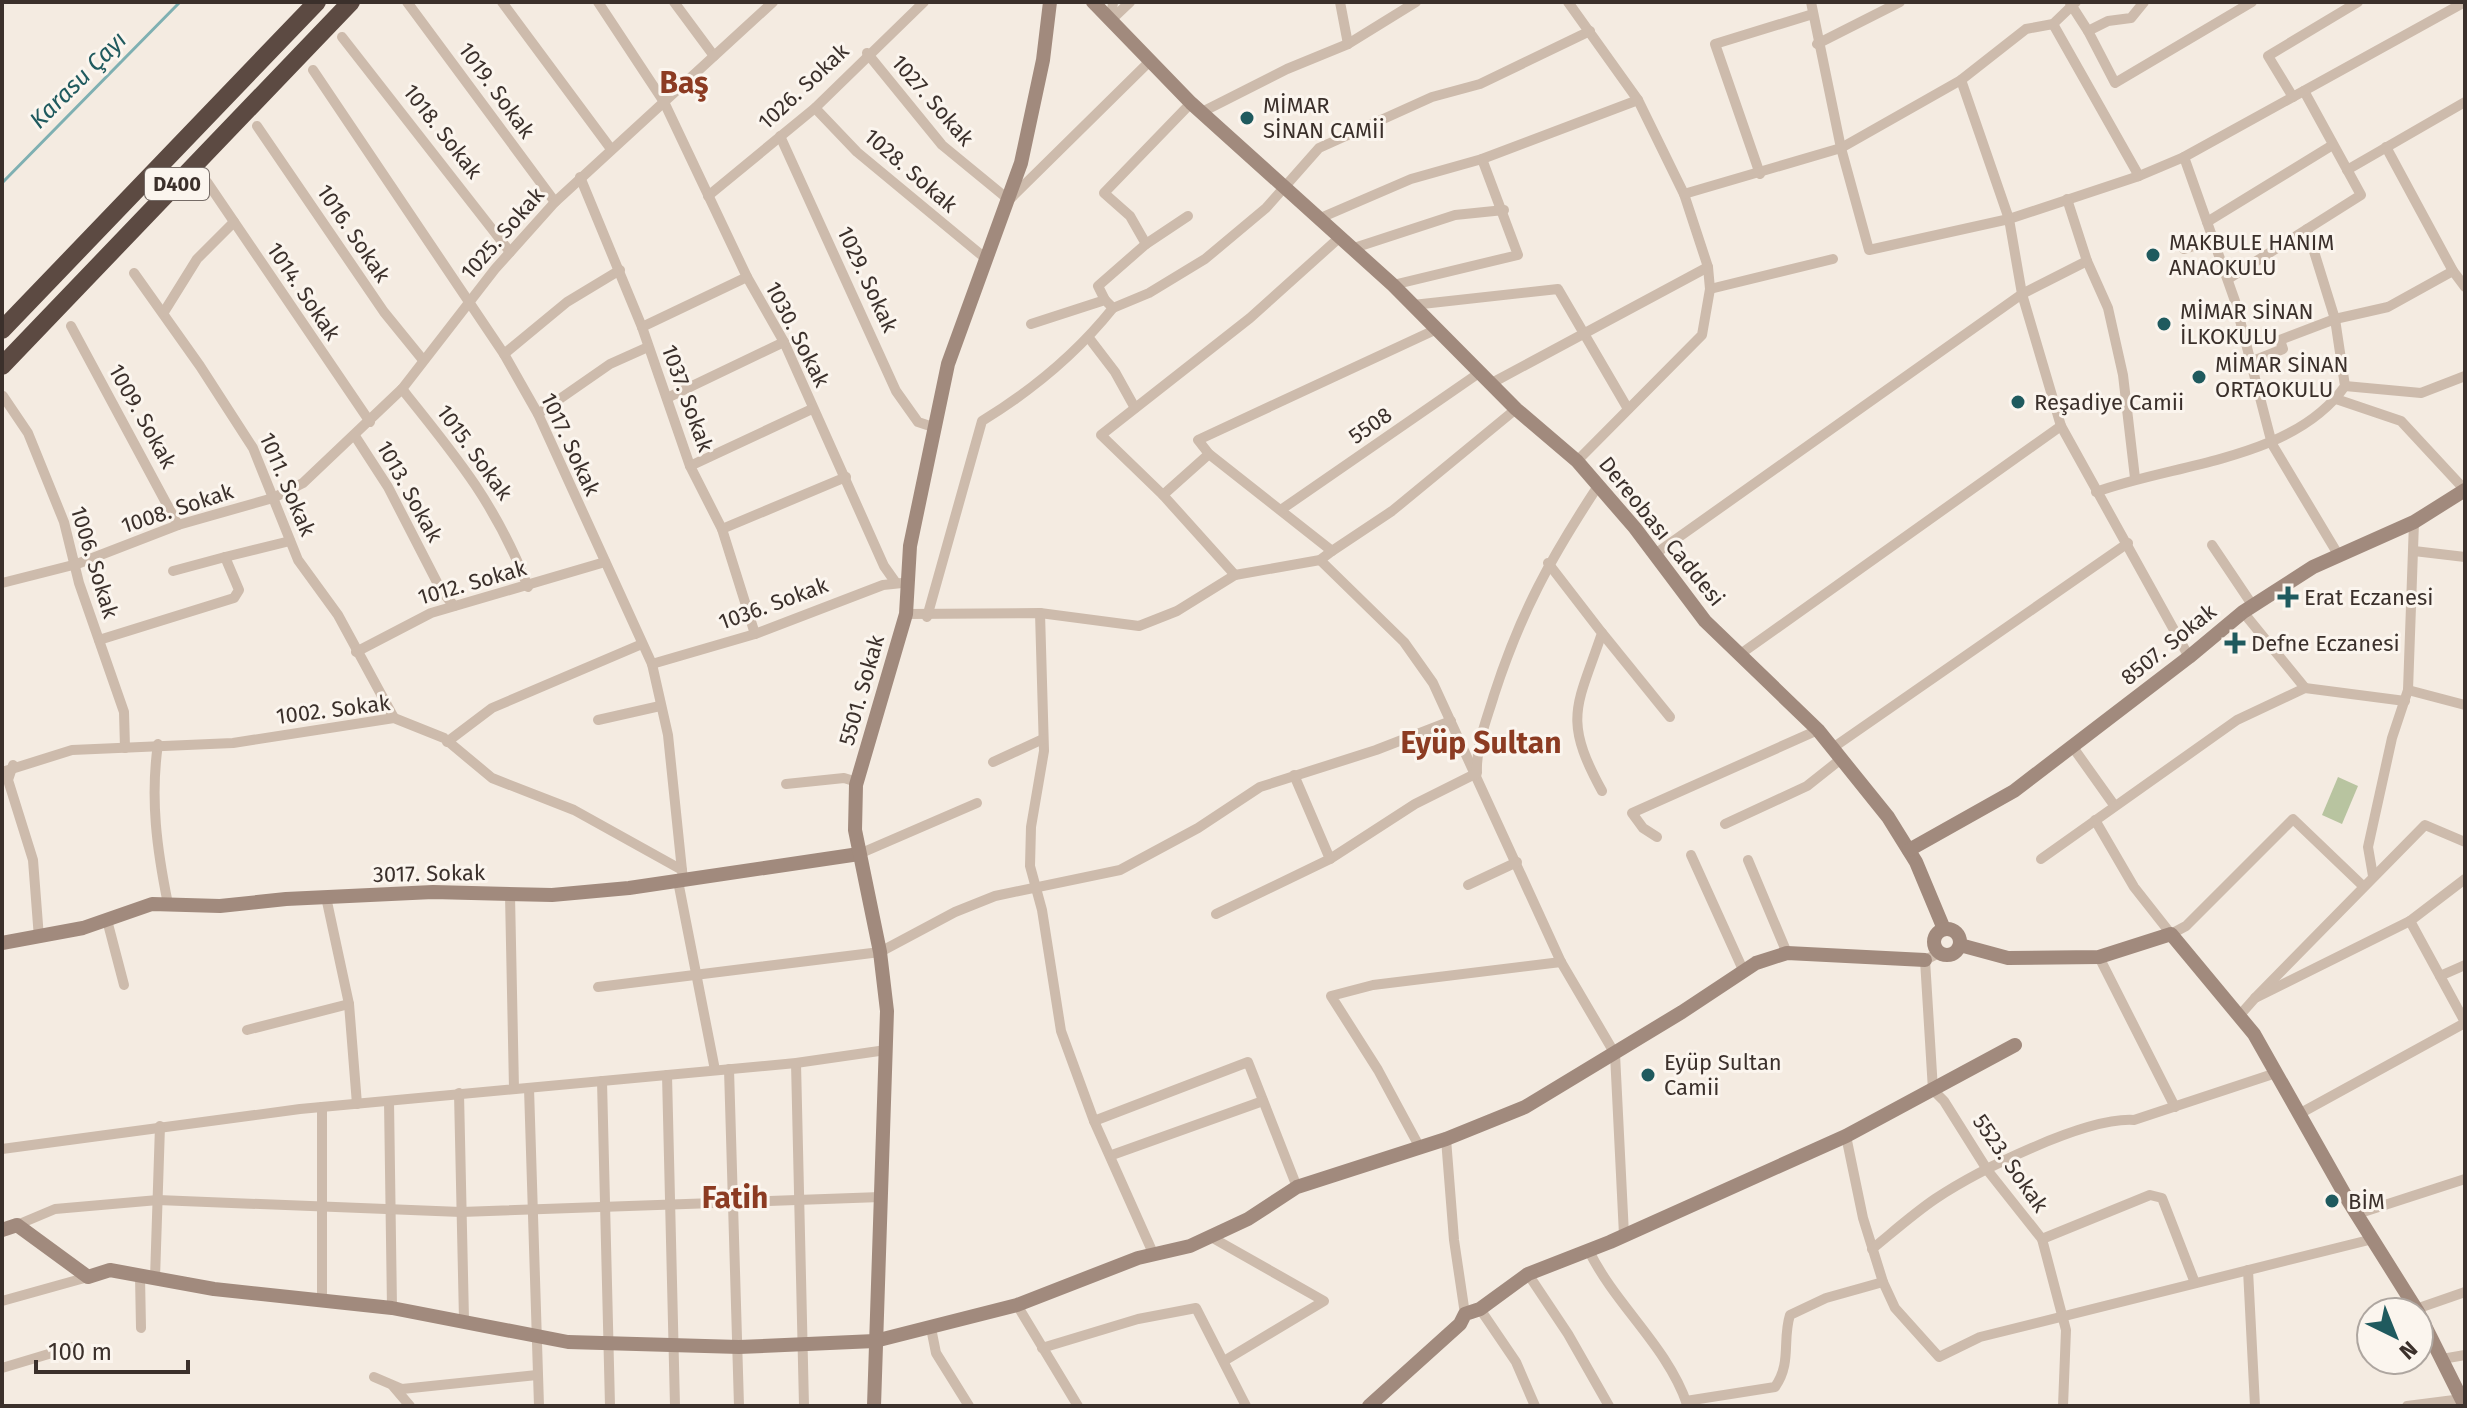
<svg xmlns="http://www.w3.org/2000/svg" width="2467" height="1408" viewBox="0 0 2467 1408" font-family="'Fira Sans',sans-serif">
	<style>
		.green { fill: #b8c4a0 }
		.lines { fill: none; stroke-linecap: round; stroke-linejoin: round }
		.stream { stroke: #7fb0b2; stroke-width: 3 }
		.street { stroke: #cdbbac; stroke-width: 10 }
		.secondary { stroke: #a18a7d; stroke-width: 14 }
		.highway { stroke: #5c4a42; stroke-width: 18 }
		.poi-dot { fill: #1f5a5e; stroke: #fbf5ee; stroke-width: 3 }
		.labels { text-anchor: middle; stroke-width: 6; stroke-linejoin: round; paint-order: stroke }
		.shield { fill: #fbf5ee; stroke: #756b66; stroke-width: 2 }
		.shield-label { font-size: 20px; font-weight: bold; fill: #3b302b }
		.street-label { font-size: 22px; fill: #3b302b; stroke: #fbf5ee }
		.poi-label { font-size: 22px; fill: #3b302b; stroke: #fbf5ee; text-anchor: start }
		.water-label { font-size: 24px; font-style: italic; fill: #1f5a5e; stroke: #fbf5ee }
		.district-label { font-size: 30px; font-weight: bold; fill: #8c3b22; stroke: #fbf5ee }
	</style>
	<rect width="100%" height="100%" fill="#f4ebe1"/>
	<polygon class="green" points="2338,777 2358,786 2342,824 2322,815"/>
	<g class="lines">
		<polyline class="stream" points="2,183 180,2"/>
		<g class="street">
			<polyline points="407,2 555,202"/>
			<polyline points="502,2 611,149"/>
			<polyline points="598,2 664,102 747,277 784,342 884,566 896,583"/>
			<polyline points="674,2 714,56"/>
			<polyline points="1340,2 1348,44"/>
			<polyline points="1568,2 1638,100 1684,194 1708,267 1710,289 1702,335 1577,461"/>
			<polyline points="1811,2 1841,148 1869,250 2009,219 2139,176"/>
			<polyline points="2070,3 2088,31 2108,21 2131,18 2144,2"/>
			<polyline points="1111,20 1130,2"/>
			<polyline points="1111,20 1113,2"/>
			<polyline points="2053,24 2139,176 2184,157"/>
			<polyline points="2088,31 2115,83 2252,2"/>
			<polyline points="342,37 510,252"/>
			<polyline points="1817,44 1900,2"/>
			<polyline points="867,53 942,145 1009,200 1151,60"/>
			<polyline points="313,70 504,354 538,414 652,664 668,735 683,880"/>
			<polyline points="1961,80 2009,219 2022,294 2061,426 2189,657"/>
			<polyline points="2293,97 2268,56 2358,2"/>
			<polyline points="815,108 857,152 985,258"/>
			<polyline points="1204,111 1287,69 1348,44 1416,2"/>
			<polyline points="257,126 384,312 423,360"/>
			<polyline points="780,136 896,391 918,422 933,427"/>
			<polyline points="2386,147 2453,271 2465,287"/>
			<polyline points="2347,170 2465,102"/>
			<polyline points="1760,174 1715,44 1813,14"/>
			<polyline points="580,177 642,327 690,466 722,529 755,634"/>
			<polyline points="207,182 370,422"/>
			<polyline points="1684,194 1841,148 1961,80 2026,29 2053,24 2076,2"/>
			<polyline points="708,196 815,108 924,2"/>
			<polyline points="2067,199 2087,261 2108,308 2123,375 2135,478"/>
			<polyline points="1318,219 1411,179 1482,159 1638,100"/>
			<polyline points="2207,222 2331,146"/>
			<polyline points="1146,244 1188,216"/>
			<polyline points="1351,249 1455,215 1504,210"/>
			<polyline points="2184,249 2214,240"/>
			<polyline points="134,273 200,366 253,448 298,560 338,615 394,718"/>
			<polyline points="2228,279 2361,195 2304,91"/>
			<polyline points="1393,285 1518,255 1482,159"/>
			<polyline points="1710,289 1833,259"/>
			<polyline points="1105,300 1098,286 1146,244 1130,216 1104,193 1191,103"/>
			<polyline points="1413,305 1558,289 1628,409"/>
			<polyline points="164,312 197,259 234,222"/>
			<polyline points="1031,324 1105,300 1113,308 1149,293 1205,259 1266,208 1319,148 1432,97 1480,84 1590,31"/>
			<polyline points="71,326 178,525"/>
			<polyline points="642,327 747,277"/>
			<polyline points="1437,329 1198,440 1209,454 1332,551 1392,511 1516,409"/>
			<polyline points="1089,338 1115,372 1135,408"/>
			<polyline points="504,354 567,302 620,270"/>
			<polyline points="2253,361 2283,349 2280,340 2335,319 2388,307 2453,271"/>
			<polyline points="1490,384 1708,267"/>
			<polyline points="2345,386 2421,393 2465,376"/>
			<path d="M402,389C456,456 496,504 528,587"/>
			<polyline points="3,396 28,433 64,522 79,583 124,712 125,748"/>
			<polyline points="667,398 784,342"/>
			<polyline points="2336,399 2401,421 2465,490"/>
			<polyline points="538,414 610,364 648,347"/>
			<polyline points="355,436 388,487 441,590 454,606"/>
			<polyline points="690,466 812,409"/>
			<path d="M2096,492C2176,463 2293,460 2345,386L2335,319L2307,229"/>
			<polyline points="1163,495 1209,454"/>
			<polyline points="1282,509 1479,373"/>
			<polyline points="722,529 846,477"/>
			<polyline points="2212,545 2253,606"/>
			<polyline points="2414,551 2465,557"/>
			<polyline points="1655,554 2022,294 2087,261"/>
			<polyline points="2339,556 2272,444 2235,301 2184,157 2465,2"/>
			<polyline points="1320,560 1404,642 1433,683 1561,962 1615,1054 1624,1235"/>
			<path d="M1548,563L1602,633C1577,707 1562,718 1602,791"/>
			<polyline points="173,571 225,557"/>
			<polyline points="1235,575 1163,495 1101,435 1250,318 1339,238"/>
			<polyline points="2,583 77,564 178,525 273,498 303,483 402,389 495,269 555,202 773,2"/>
			<polyline points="2243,612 2305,688"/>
			<polyline points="1040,613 1044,751 1031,827 1030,866 1042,910 1061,1031 1094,1121 1153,1253"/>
			<polyline points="906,614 1040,613 1139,626 1177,611 1235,575 1320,560 1332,551"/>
			<path d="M927,617L982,421C1031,391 1077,353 1113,308"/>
			<polyline points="1602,633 1670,717"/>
			<polyline points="99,640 234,598 239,590 225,557 290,541"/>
			<polyline points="356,652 431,613 605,562"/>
			<polyline points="1739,655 2061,426"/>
			<polyline points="652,664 755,634 883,585 902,583"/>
			<polyline points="2408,690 2465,705"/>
			<polyline points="598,720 660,706"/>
			<polyline points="447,742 492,708 642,644"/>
			<path d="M158,744C150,799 157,850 168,904"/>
			<polyline points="2072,746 2114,805"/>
			<polyline points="1834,747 2128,543"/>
			<polyline points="993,762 1043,739"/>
			<polyline points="13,765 8,780 33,860 39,938"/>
			<polyline points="2,772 72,750 233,743 394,718 444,738 492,778 574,810 682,870"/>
			<path d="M1294,775L1330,859L1415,804L1477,773C1476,744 1486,722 1494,695C1521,612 1550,559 1598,486"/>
			<polyline points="786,784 844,778 857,782"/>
			<polyline points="2095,820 2134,887 2171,934 2186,926 2293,819 2363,886"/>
			<polyline points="1725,824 1807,786 1841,759"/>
			<polyline points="1657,837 1643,828 1632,813 1818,730"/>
			<polyline points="859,854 977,803"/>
			<polyline points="1691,855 1744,972"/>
			<polyline points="2041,859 2237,720 2305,688 2405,701"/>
			<polyline points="1748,860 1787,953"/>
			<polyline points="2373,876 2368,847 2392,738 2408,690 2414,522"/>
			<polyline points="678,881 715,1070"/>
			<polyline points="1468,885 1517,862"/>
			<polyline points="510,895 514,1089"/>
			<polyline points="326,897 349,1004 357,1104"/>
			<polyline points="1216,914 1330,859"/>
			<polyline points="107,920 124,985"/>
			<polyline points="2410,921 2465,1022"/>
			<polyline points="1939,953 1925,960 1933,1090 1944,1101 1988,1171 2042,1239 2066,1330 2063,1406"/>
			<polyline points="2099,957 2175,1107"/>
			<polyline points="2440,976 2465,965"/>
			<polyline points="598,987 880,952 955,912 995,896 1120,870 1198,828 1260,787 1376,750 1451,721"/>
			<polyline points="2255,998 2425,825 2465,842"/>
			<polyline points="2239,1016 2255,998 2410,921 2465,879"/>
			<polyline points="247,1030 349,1004"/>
			<polyline points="796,1063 804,1406"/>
			<polyline points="729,1069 739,1406"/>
			<polyline points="667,1075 675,1406"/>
			<polyline points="602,1081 610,1406"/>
			<polyline points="529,1088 539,1406"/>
			<polyline points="459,1093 464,1320"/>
			<polyline points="389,1101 392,1308"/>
			<polyline points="2299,1114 2465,1023"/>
			<polyline points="1094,1121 1248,1062 1297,1187"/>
			<polyline points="1846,1136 1863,1218 1883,1282 1895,1308 1939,1357 1980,1337 2373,1239"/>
			<polyline points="1446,1139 1454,1240 1465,1314"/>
			<polyline points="1419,1146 1378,1070 1331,996 1373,985 1561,962"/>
			<polyline points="2,1149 300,1109 796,1063 886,1050"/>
			<polyline points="1112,1155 1263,1101"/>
			<polyline points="2357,1214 2465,1179"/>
			<polyline points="17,1225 55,1209 158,1200 461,1212 881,1197"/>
			<polyline points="1211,1237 1324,1301 1224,1361"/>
			<polyline points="2042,1239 2150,1195 2162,1198 2195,1283"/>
			<path d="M1872,1249C1893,1232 1913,1214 1935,1199C1977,1171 2085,1117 2134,1120L2276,1073"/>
			<path d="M1589,1251C1616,1306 1667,1346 1687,1404"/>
			<polyline points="2248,1270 2255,1406"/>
			<polyline points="1528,1274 1568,1334 1609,1406"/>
			<polyline points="140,1276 141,1328"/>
			<polyline points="155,1278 160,1126"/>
			<polyline points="2,1301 88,1277"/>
			<polyline points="322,1302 322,1107"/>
			<polyline points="1017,1305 1078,1406"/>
			<polyline points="1480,1309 1516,1362 1535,1406"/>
			<polyline points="2416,1309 2465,1292"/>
			<polyline points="931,1328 936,1353 969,1406"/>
			<polyline points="1042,1348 1138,1319 1196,1308 1246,1406"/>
			<polyline points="2442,1359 2465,1355"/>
			<polyline points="2,1368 72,1347"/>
			<polyline points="374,1377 402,1389 537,1375"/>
			<polyline points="393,1386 410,1406"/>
			<path d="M1686,1401L1775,1387C1792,1363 1782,1340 1790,1315L1826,1298L1883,1282"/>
			<polyline points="2407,1406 2462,1399"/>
		</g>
		<g class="secondary">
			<polyline points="1093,2 1191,103 1393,285 1516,409 1577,461 1635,528 1705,621 1818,730 1888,817 1916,862 1944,929"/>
			<polyline points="1909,850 2014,791 2189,657 2243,612 2313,567 2414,522 2465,490"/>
			<circle cx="1947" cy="942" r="13"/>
			<polyline points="2,943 83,928 152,904 220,906 286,899 433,892 552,895 629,888 859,854"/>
			<polyline points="1960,945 2008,958 2099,957 2171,934 2254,1034 2349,1202 2418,1312"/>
			<polyline points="2,1230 17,1225 88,1277 110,1270 214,1289 392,1308 568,1342 739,1347 875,1341 1017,1305 1138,1258 1190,1246 1248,1219 1297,1187 1446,1139 1525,1107 1682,1012 1756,963 1787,953 1925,960"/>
			<polyline points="2419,1314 2465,1406"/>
			<polyline points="874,1406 887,1011 880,952 855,830 856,785 906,614 910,546 948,364 1021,163 1043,60 1050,2"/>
			<polyline points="1369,1406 1460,1324 1465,1314 1480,1309 1528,1274 1610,1242 1846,1136 2015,1045"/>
		</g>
		<g class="highway">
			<polyline points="2,330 317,2"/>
			<polyline points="2,366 351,2"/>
		</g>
	</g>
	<g class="poi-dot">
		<circle cx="1247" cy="118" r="8"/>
		<circle cx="2153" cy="255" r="8"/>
		<circle cx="2164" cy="324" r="8"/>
		<circle cx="2199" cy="377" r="8"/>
		<circle cx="2018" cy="402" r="8"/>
		<path d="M2284 585h8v8h8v8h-8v8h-8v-8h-8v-8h8z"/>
		<path d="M2231 631h8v8h8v8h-8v8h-8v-8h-8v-8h8z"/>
		<circle cx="1648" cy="1075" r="8"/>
		<circle cx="2332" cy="1201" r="8"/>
	</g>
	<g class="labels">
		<rect class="shield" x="145" y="168" width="64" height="32" rx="6"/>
		<g class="shield-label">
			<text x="177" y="191">D400</text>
		</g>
		<g class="street-label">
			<text transform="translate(803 86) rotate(-43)" y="8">1026. Sokak</text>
			<text transform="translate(497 90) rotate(54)" y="8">1019. Sokak</text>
			<text transform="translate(933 100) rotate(49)" y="8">1027. Sokak</text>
			<text transform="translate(443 131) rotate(52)" y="8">1018. Sokak</text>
			<text transform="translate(911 170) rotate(41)" y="8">1028. Sokak</text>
			<text transform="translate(354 233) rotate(56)" y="8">1016. Sokak</text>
			<text transform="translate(502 233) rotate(-49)" y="8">1025. Sokak</text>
			<text transform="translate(868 279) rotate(65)" y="8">1029. Sokak</text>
			<text transform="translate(304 291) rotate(56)" y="8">1014. Sokak</text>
			<text transform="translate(798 334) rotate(63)" y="8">1030. Sokak</text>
			<text transform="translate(688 398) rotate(70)" y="8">1037. Sokak</text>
			<text transform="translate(143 416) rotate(61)" y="8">1009. Sokak</text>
			<text transform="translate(1370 425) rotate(-35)" y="8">5508</text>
			<text transform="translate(571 444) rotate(65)" y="8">1017. Sokak</text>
			<text transform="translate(475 452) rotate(54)" y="8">1015. Sokak</text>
			<text transform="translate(288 484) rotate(67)" y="8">1011. Sokak</text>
			<text transform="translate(410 491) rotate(61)" y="8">1013. Sokak</text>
			<text transform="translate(177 508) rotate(-18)" y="8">1008. Sokak</text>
			<text transform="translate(1662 531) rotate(51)" y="8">Dereobası Caddesi</text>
			<text transform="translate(95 562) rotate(73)" y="8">1006. Sokak</text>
			<text transform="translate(472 582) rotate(-16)" y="8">1012. Sokak</text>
			<text transform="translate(773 603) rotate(-20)" y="8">1036. Sokak</text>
			<text transform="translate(2168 644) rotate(-39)" y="8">8507. Sokak</text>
			<text transform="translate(861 690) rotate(-74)" y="8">5501. Sokak</text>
			<text transform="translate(333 709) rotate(-7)" y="8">1002. Sokak</text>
			<text transform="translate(429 873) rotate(-1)" y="8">3017. Sokak</text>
			<text transform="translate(2011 1163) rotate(55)" y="8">5523. Sokak</text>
		</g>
		<g class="poi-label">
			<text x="1263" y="113">MİMAR<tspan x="1263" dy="25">SİNAN CAMİİ</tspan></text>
			<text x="2169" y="250">MAKBULE HANIM<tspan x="2169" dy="25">ANAOKULU</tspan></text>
			<text x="2180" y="319">MİMAR SİNAN<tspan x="2180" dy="25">İLKOKULU</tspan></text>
			<text x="2215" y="372">MİMAR SİNAN<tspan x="2215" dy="25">ORTAOKULU</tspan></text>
			<text x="2034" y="410">Reşadiye Camii</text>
			<text x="2304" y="605">Erat Eczanesi</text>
			<text x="2251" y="651">Defne Eczanesi</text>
			<text x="1664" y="1070">Eyüp Sultan<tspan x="1664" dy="25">Camii</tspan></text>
			<text x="2348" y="1209">BİM</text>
		</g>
		<g class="water-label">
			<text transform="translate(78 80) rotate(-45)" y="8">Karasu Çayı</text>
		</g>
		<g class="district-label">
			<text x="684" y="93">Baş</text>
			<text x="1481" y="753">Eyüp Sultan</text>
			<text x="735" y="1208">Fatih</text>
		</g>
	</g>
	<rect width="2467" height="1408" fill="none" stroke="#3b302b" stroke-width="8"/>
	<g transform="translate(2395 1336) rotate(137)"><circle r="38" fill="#fbf5ee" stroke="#aea6a0" stroke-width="2"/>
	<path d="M0-6L14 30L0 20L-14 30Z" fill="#1f5a5e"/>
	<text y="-12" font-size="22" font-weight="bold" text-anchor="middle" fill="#3b302b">N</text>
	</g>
	<path d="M36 1360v12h152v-12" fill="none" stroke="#3b302b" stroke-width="4"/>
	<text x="48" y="1360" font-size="24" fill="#3b302b" stroke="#fbf5ee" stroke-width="6" paint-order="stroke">100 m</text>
</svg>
